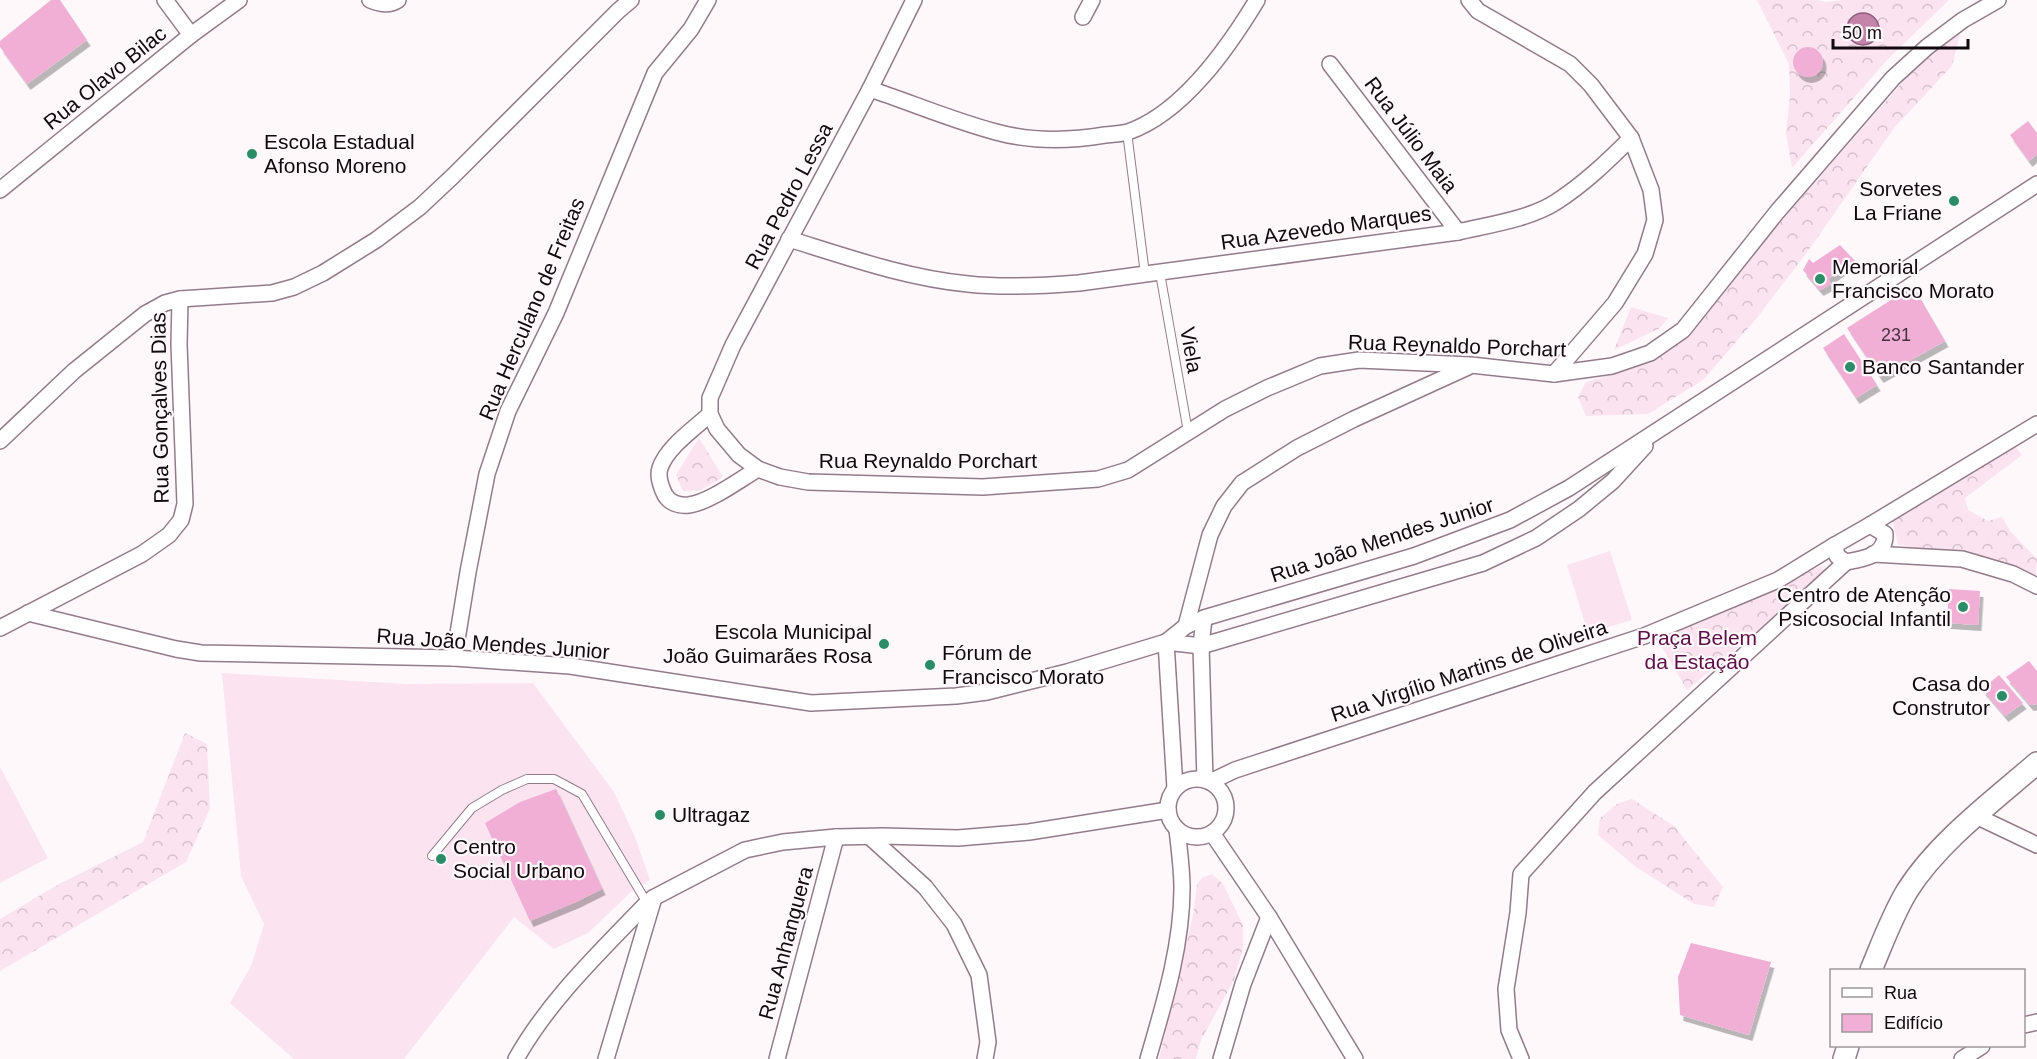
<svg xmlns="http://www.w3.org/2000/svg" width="2037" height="1059" viewBox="0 0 2037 1059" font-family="Arial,sans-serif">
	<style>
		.forest { fill: url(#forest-crowns) }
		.garden { fill: #fbe3f0 }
		.water { fill: #c484aa; stroke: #8e5f7b; stroke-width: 1.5 }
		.building { fill: #f1afd6; filter: url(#shadow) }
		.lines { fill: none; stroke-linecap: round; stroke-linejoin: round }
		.lane-casing { stroke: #937c89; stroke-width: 10 }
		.street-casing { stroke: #937c89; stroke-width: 18 }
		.secondary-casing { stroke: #937c89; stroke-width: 24 }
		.lane { stroke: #fff; stroke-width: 8 }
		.street { stroke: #fff; stroke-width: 15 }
		.secondary { stroke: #fff; stroke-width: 21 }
		.poi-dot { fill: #2a8d67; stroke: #fef8fb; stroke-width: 2 }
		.labels { text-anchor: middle; stroke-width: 4.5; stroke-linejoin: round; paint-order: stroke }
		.number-label { font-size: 18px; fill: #493240 }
		.street-label { font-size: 21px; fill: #11090e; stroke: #fef8fb }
		.poi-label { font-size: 21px; fill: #11090e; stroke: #fef8fb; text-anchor: start }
		.park-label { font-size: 21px; fill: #5b0f44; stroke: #fef8fb }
	</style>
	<defs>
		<pattern id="forest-crowns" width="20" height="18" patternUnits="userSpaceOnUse" patternTransform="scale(1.5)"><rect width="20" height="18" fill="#fbe3f0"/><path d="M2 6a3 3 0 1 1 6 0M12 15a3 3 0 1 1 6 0" fill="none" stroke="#d6c1cd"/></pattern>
		<filter id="shadow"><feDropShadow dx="3.5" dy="6" stdDeviation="0" flood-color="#0004"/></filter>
	</defs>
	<rect width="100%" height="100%" fill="#fef8fb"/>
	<g class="forest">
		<polygon points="1757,0 1818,0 1826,2 1842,0 1949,0 1888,59 1792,168 1786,133 1790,95 1789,64"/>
		<polygon points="1961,30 1952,66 1894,128 1808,251 1756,319 1703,380 1648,414 1586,416 1578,397 1586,382 1631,369 1667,351 1909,75"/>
		<polygon points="1631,307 1668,318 1660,328 1614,350"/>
		<polygon points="699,438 723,477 701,490 683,491 676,475"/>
		<polygon points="2013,444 2022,455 1965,498 1968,510 1988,521 2002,517 2010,531 2037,559 2035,580 1898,544 1892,520"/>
		<polygon points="1822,566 1825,572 1823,576 1687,690 1658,640 1814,569"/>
		<polygon points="185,733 207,744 210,809 186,862 0,971 0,919 61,883 143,842"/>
		<polygon points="1632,799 1674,826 1723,887 1714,907 1694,904 1636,867 1598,835 1600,818 1617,804"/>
		<polygon points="1212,874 1223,884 1243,925 1243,947 1234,980 1201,1040 1196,1059 1159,1059 1193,915 1197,884 1202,878"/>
	</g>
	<g class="garden">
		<polygon points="1610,551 1632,620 1588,633 1567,565"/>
		<polygon points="222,673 407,684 533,683 614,792 635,837 650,880 633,890 588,933 554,949 514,917 404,1059 294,1059 230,1003 252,964 264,924 241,876"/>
		<polygon points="0,767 48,858 0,883"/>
	</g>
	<circle class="water" cx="1863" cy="29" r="16"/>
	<g class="building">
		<polygon points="51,0 60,0 87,40 27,84 0,47 0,41"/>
		<circle cx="1808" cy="62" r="15"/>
		<polygon points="2028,121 2037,133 2037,154 2029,161 2010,135"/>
		<polygon points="1840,245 1855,261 1828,279 1831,284 1820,290 1803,270 1809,259 1813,263"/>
		<polygon points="1913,286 1945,341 1880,377 1847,328"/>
		<polygon points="1844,334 1877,385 1856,398 1823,348"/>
		<polygon points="1949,589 1980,591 1978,625 1947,623"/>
		<polygon points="2029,661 2037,671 2037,704 2030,705 2006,677"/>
		<polygon points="1999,675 2023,703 2005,716 1982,689"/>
		<polygon points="556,789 602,889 576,902 530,921 485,823 520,802"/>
		<polygon points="1691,943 1771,962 1749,1035 1680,1015 1678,977"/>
	</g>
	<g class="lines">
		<g class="lane-casing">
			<g id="lane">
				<polyline points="1127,132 1145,274"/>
				<polyline points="1160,273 1188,432"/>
				<polyline points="432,856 472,808 502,790 527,779 554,779 582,794 647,903"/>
			</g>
		</g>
		<g class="street-casing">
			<g id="street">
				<polyline points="165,0 191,35"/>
				<path d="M370,0C380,4 389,6 398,0"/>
				<polyline points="914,0 870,89 733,345 710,398 710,414 717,429 739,455 758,469 780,477 808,482 983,487 1098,479 1128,470 1225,409 1267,388 1320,366 1359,360 1471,365 1554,374 1612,366 1650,353 1683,330 1777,212 1893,78 1927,47 1963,20 1998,0"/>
				<polyline points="1469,0 1478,11 1570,64 1591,85 1631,138 1651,190 1655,220 1645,254 1615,303 1554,374"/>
				<polyline points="1083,17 1092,0"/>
				<polyline points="1330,64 1458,232"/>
				<path d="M870,89C912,103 954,121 996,132C1032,142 1069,141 1105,135C1112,134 1121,134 1128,132C1183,113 1228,48 1257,0"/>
				<polyline points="0,190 191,35 239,0"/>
				<path d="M789,239C847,257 906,278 968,284C1005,288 1042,286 1079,283L1458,232C1488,225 1530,219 1556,202C1584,184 1608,161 1631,138"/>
				<path d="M710,414C694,429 667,447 660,468C657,477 661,487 665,495C670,503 679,506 689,505C710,502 739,480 758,469"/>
				<polyline points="0,441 74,371 145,314 165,303 180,299 272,293 294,287 323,273 376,240 420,207 453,176 618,11 631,0"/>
				<polyline points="1870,525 2037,424"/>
				<path d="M1870,525L1885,534C1886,556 1863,559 1846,562L1837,556L1835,545Z"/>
				<polyline points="1873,554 1962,559 2013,574 2037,586"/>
				<polyline points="28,613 176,649 201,653 454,658 570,666 811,703 956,696 987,692 1067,672 1166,642 1186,626 1204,618 1414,556 1510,520 1569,488 2037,184"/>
				<polyline points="1204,618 1201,646 1205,780"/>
				<polyline points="1186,626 1210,535 1224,506 1242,483 1297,448 1354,419 1468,367"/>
				<polyline points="0,628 142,554 169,535 181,520 185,504 179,344 180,299"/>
				<polyline points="1166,642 1201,646 1483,563 1536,538 1579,509 1613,481 1645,446"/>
				<polyline points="1166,642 1175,788"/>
				<polyline points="454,658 468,572 487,474 508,411 556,313 655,73 691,29 708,0"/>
				<circle cx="1197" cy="808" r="29"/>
				<polyline points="1210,782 1235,770 1644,636 1778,580 1835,545"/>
				<polyline points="1976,816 2037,845"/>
				<polyline points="1212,833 1269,917 1355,1059"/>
				<polyline points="870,837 925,887 954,924 979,975 988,1042 985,1059"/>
				<polyline points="2024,1025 2037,1022"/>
				<path d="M516,1059C549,1000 601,951 647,903L653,898L745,850L783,842L836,837L883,836L958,838L1029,832L1168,810"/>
				<polyline points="606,1059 653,901"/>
				<polyline points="777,1059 836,837"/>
				<path d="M1148,1059C1164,1004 1182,946 1182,888C1182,869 1179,848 1177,829"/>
				<polyline points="1221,1059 1243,984 1269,917"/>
				<polyline points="1521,1059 1509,1030 1506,989 1518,913 1521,874 1595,792 1846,562"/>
				<polyline points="1962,1059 1982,1046"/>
			</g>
		</g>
		<g class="secondary-casing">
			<g id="secondary">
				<path d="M1871,970C1882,944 1892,916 1907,891C1938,842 1993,801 2037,763"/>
				<polyline points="1844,1059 1848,1046"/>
			</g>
		</g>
		<use href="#lane" class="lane"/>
		<use href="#street" class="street"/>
		<use href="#secondary" class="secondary"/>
	</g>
	<g class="poi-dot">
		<circle cx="252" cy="154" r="6"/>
		<circle cx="1954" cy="201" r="6"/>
		<circle cx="1820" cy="279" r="6"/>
		<circle cx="1850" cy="367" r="6"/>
		<circle cx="1963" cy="607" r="6"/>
		<circle cx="884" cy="644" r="6"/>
		<circle cx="930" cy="665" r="6"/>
		<circle cx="2002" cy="696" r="6"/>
		<circle cx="660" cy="815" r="6"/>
		<circle cx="441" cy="859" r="6"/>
	</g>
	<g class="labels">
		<g class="number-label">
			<text x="1896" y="341">231</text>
		</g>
		<g class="street-label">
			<text transform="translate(105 78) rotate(-39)" y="7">Rua Olavo Bilac</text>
			<text transform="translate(1411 135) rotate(53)" y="7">Rua Júlio Maia</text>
			<text transform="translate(789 196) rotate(-62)" y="7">Rua Pedro Lessa</text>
			<text transform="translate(1326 228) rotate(-8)" y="7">Rua Azevedo Marques</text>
			<text transform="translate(532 309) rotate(-67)" y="7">Rua Herculano de Freitas</text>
			<text transform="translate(1457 346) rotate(2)" y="7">Rua Reynaldo Porchart</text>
			<text transform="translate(1191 350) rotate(80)" y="7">Viela</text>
			<text transform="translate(160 408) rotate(-91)" y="7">Rua Gonçalves Dias</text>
			<text x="928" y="468">Rua Reynaldo Porchart</text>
			<text transform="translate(1382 540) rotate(-18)" y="7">Rua João Mendes Junior</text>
			<text transform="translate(493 644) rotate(4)" y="7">Rua João Mendes Junior</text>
			<text transform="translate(1469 671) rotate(-18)" y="7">Rua Virgílio Martins de Oliveira</text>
			<text transform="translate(786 943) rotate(-75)" y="7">Rua Anhanguera</text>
		</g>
		<g class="poi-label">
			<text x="264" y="149">Escola Estadual<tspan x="264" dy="24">Afonso Moreno</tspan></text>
			<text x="1942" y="196" text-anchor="end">Sorvetes<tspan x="1942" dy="24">La Friane</tspan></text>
			<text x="1832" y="274">Memorial<tspan x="1832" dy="24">Francisco Morato</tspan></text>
			<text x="1862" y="374">Banco Santander</text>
			<text x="1951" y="602" text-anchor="end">Centro de Atenção<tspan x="1951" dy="24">Psicosocial Infantil</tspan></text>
			<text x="872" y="639" text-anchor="end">Escola Municipal<tspan x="872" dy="24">João Guimarães Rosa</tspan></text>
			<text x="942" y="660">Fórum de<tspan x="942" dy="24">Francisco Morato</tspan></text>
			<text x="1990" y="691" text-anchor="end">Casa do<tspan x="1990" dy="24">Construtor</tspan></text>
			<text x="672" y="822">Ultragaz</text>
			<text x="453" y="854">Centro<tspan x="453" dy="24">Social Urbano</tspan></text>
		</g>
		<g class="park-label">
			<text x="1697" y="645">Praça Belem<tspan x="1697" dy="24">da Estação</tspan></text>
		</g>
	</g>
	<rect x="1830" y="969" width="195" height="78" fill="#fef8fb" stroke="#9f989c" stroke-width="1.5"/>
	<rect x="1842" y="988" width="30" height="9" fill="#ffffff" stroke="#9f989c" stroke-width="1.5"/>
	<text x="1884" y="999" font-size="18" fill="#11090e">Rua</text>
	<rect x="1842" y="1014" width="30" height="18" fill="#f1afd6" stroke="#9f989c" stroke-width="1.5"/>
	<text x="1884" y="1029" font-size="18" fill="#11090e">Edifício</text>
	<path d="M1833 39v9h135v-9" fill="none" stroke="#11090e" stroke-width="3"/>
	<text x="1842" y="39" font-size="18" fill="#11090e" stroke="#fef8fb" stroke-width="4.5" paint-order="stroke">50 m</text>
</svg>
